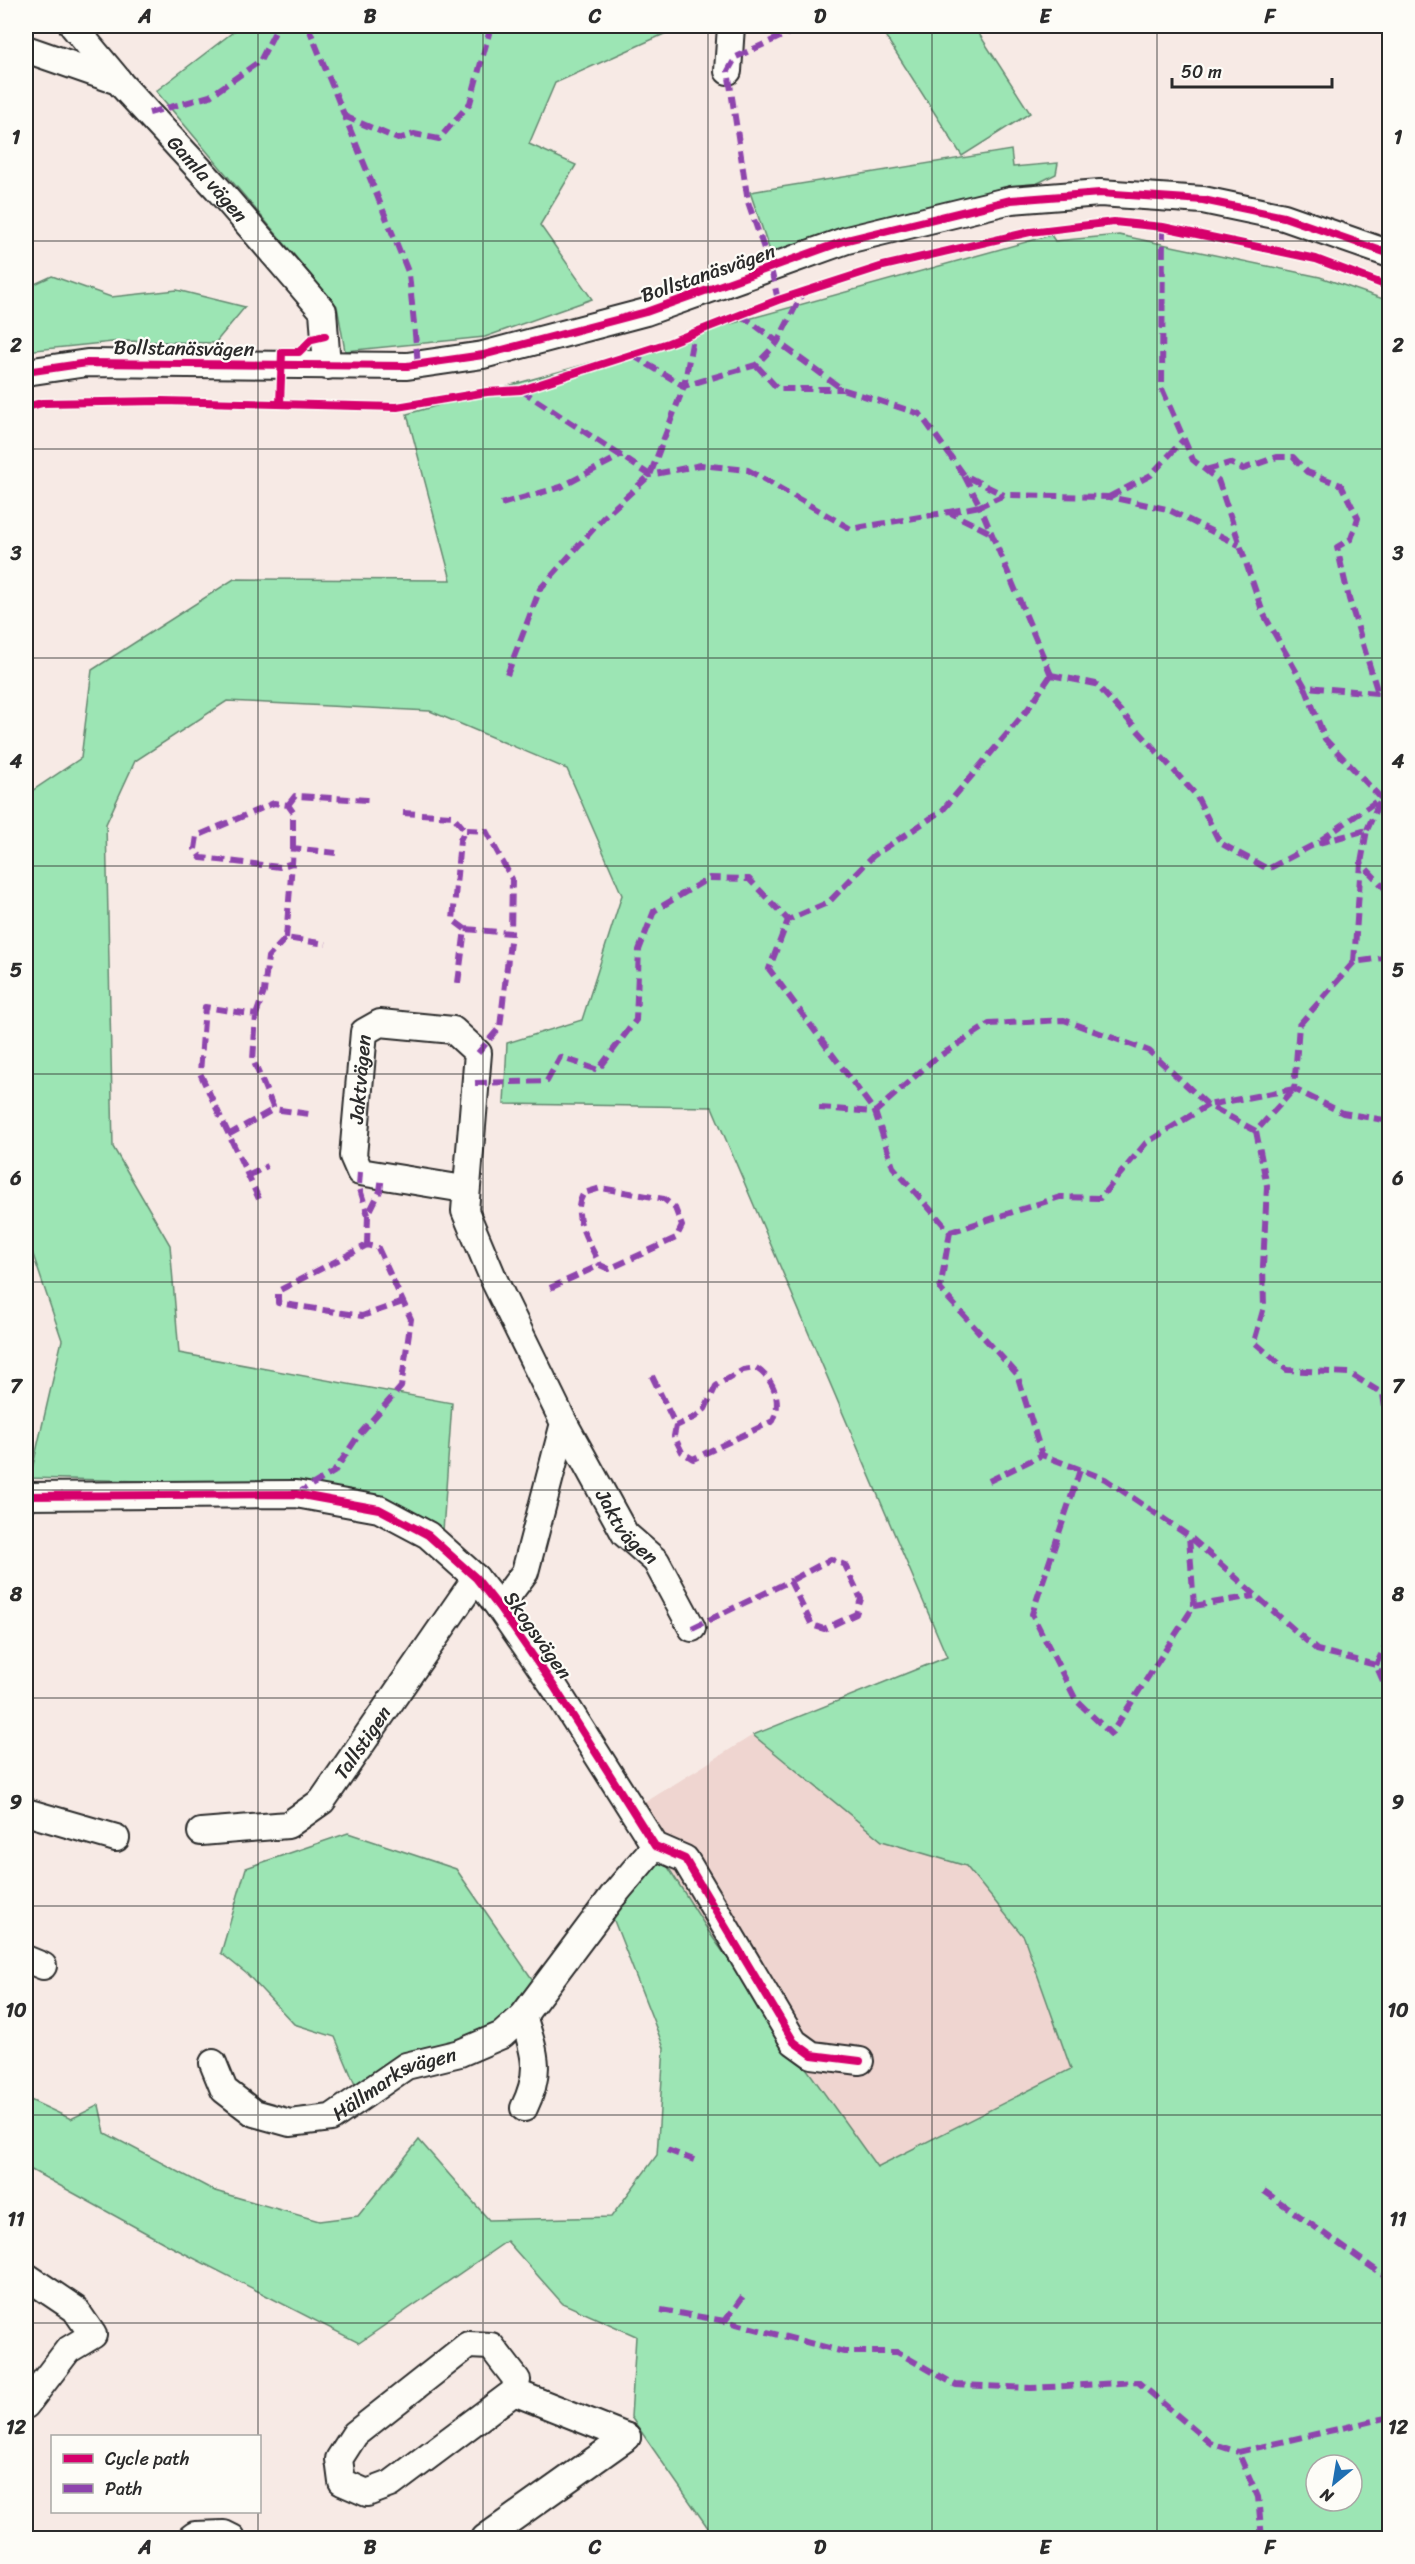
<svg xmlns="http://www.w3.org/2000/svg" width="1415" height="2564" viewBox="0 0 1415 2564" font-family="Sriracha,sans-serif">
	<style>
		.built { fill: #efd5d0 }
		.green { fill: #9ce5b4; stroke: #648870; stroke-width: 1.5; fill-rule: evenodd }
		.lines { fill: none; stroke-linecap: round; stroke-linejoin: round }
		.minor-casing { stroke: #2b2b2b; stroke-width: 30 }
		.minor { stroke: #fdfcf7; stroke-width: 26 }
		.quiet { stroke: #8e44ad; stroke-width: 6; stroke-dasharray: 12 6; stroke-linecap: butt }
		.cycleway-casing { stroke: #fdfcf7; stroke-width: 11 }
		.cycleway { stroke: #d6006c; stroke-width: 8 }
		.grid { fill: none; stroke: #2b2b2b; stroke-width: 1.5; stroke-opacity: 0.55 }
		.labels { text-anchor: middle; stroke-width: 4.5; stroke-linejoin: round; paint-order: stroke }
		.street-label { font-size: 20px; fill: #2b2b2b; stroke: #fdfcf7 }
		.neatline { fill: none; stroke: #2b2b2b; stroke-width: 2 }
		.grid-label { font-size: 20px; text-anchor: middle; font-weight: bold; fill: #2b2b2b }
	</style>
	<rect width="100%" height="100%" fill="#f7eae5"/>
	<filter id="ink" filterUnits="userSpaceOnUse"><feTurbulence type="fractalNoise" baseFrequency=".0167" numOctaves="2"/><feDisplacementMap in="SourceGraphic" scale="12" xChannelSelector="R" yChannelSelector="G"/><feConvolveMatrix kernelMatrix="1 2 1 2 8 2 1 2 1" color-interpolation-filters="sRGB"/></filter>
	<g filter="url(#ink)">
		<polygon class="built" points="753,1735 882,1841 966,1866 1024,1937 1072,2069 877,2167 711,1935 663,1859 641,1805"/>
		<g class="green">
			<polygon points="241,26 682,26 555,83 529,144 576,165 540,225 592,299 485,337 345,351 337,306 156,91"/>
			<polygon points="879,26 974,26 1030,113 962,156"/>
			<polygon points="1011,150 1013,167 1058,163 1056,174 1014,195 774,263 750,192"/>
			<path d="M1051,235L1055,241L1119,235L1320,277L1389,301V2538H715L631,2417L636,2336L562,2303L507,2241L359,2343L168,2245L26,2167V2098L71,2119L99,2105L105,2133L215,2191L319,2221L358,2216L419,2140L489,2220L611,2217L657,2155L664,2048L611,1913L663,1859L711,1935L877,2167L1071,2069L1024,1937L966,1866L882,1841L753,1735L947,1657L712,1107L504,1104L507,1043L582,1020L622,895L567,769L430,711L227,701L135,761L106,824L113,1147L170,1245L179,1353L452,1403L443,1531L385,1499L291,1485L30,1478L62,1340L26,1234V795L81,758L92,670L234,579L451,580L407,414ZM1316,2465H1352V2501H1316Z"/>
			<polygon points="52,276 111,297 177,290 245,307 215,343 122,341 26,351 26,288"/>
			<polygon points="348,1833 456,1869 537,1986 490,2032 356,2087 335,2037 294,2024 247,1974 221,1953 246,1868"/>
		</g>
		<g class="lines">
			<g class="minor-casing">
				<g id="minor">
					<polyline points="73,26 118,80"/>
					<path id="s1" d="M26,49L118,81L217,188L323,311L327,366"/>
					<polyline points="728,71 731,26"/>
					<polyline points="26,372 87,363 407,366 483,355 646,312 847,240 1011,200 1100,193 1203,200 1284,217 1390,254"/>
					<path id="s2" d="M464,1189L360,1172L353,1156L364,1032L380,1023L453,1030L478,1053L465,1211L494,1280L564,1423L525,1572L499,1607"/>
					<path id="s3" d="M564,1423L625,1534L656,1561L692,1628"/>
					<polyline points="26,1496 296,1494 379,1509 428,1535 476,1578 499,1607 555,1688 655,1846 685,1859 794,2042 812,2055 860,2061"/>
					<polyline points="26,1812 116,1838"/>
					<path id="s4" d="M201,1832L288,1825L322,1801L476,1578"/>
					<polyline points="26,1959 43,1966"/>
					<path d="M523,2016C535,2054 542,2071 524,2108"/>
					<path id="s5" d="M213,2063L224,2090L254,2113L290,2123L331,2118L406,2066L460,2053L502,2035L523,2016L612,1897L655,1846"/>
					<polyline points="26,2276 75,2309 93,2335 68,2350 26,2405"/>
					<polygon points="468,2345 491,2346 517,2380 514,2392 391,2484 367,2493 342,2482 339,2459 355,2434"/>
					<polyline points="514,2392 627,2437"/>
					<polyline points="191,2538 195,2535 224,2534 232,2538"/>
					<polyline points="485,2538 627,2437"/>
				</g>
			</g>
			<use href="#minor" class="minor"/>
			<g class="quiet">
				<polyline points="308,26 409,274 418,364"/>
				<polyline points="149,113 210,96 260,61 278,26"/>
				<polyline points="344,116 398,139 414,134 439,139 470,103 491,26"/>
				<polyline points="1163,227 1162,389 1193,460 1218,480 1263,613 1305,687 1378,693 1390,700"/>
				<polyline points="778,300 771,269 748,202 728,71 736,57 804,26"/>
				<polyline points="741,315 842,389 920,414 964,475 1004,495"/>
				<polyline points="632,355 684,386 756,365 777,343 803,292"/>
				<polyline points="756,365 778,389 842,389"/>
				<polyline points="521,390 650,475 701,465 748,470 851,529 949,512 989,532"/>
				<polyline points="1206,470 1230,463 1243,469 1277,457 1293,457 1307,472 1341,485 1358,518 1351,539 1337,547 1349,599 1378,693"/>
				<polyline points="1109,497 1151,475 1184,439"/>
				<polyline points="501,504 561,487 622,455"/>
				<polyline points="949,512 980,506 964,475"/>
				<polyline points="507,675 540,589 603,518 650,475 684,386 694,333"/>
				<polyline points="1051,675 1028,709 942,811 873,856 829,902 788,920 769,969 875,1112 893,1167 950,1232 940,1289 1017,1374 1042,1455 1105,1479 1189,1536 1317,1650 1376,1665 1390,1697"/>
				<polyline points="1051,675 980,506 1004,495 1109,497 1167,509 1239,545"/>
				<polyline points="1051,675 1096,684 1196,795 1220,843 1268,869 1315,844 1367,830 1361,863"/>
				<polyline points="1305,687 1325,739 1381,798 1321,840"/>
				<polyline points="288,805 295,796 368,800"/>
				<polyline points="403,813 453,816 465,830"/>
				<polyline points="1367,830 1381,798 1390,802"/>
				<polyline points="293,848 293,812 288,805 274,803 197,836 195,849 201,858 280,867 292,863 293,848 336,853"/>
				<polyline points="286,938 292,863"/>
				<polyline points="1390,957 1354,962 1299,1025 1294,1089 1343,1113 1390,1121"/>
				<polyline points="1354,962 1361,863 1390,894"/>
				<polyline points="458,983 465,929 453,920 460,840 465,830 486,831 512,879 511,933 465,929"/>
				<polyline points="256,1015 264,992 268,957 286,938 326,944"/>
				<polyline points="478,1053 500,1027 511,933"/>
				<polyline points="475,1083 547,1081 560,1057 598,1070 636,1020 639,950 654,911 709,878 749,879 788,920"/>
				<polyline points="819,1108 875,1112 932,1061 989,1024 1064,1020 1149,1051 1208,1105 1294,1089"/>
				<polyline points="1256,1131 1267,1186 1263,1266 1264,1307 1254,1342 1287,1370 1349,1373 1383,1394 1390,1441"/>
				<polyline points="228,1135 274,1109"/>
				<polyline points="360,1172 359,1186 368,1215"/>
				<polyline points="248,1176 267,1166"/>
				<polyline points="259,1199 200,1073 205,1007 256,1015 253,1060 274,1109 309,1114"/>
				<polyline points="950,1232 1060,1197 1100,1198 1146,1143 1208,1105 1256,1131 1294,1089"/>
				<polyline points="367,1245 368,1215 380,1191 382,1176"/>
				<path d="M550,1288L600,1265L609,1269L676,1238L682,1226L675,1208L664,1199L601,1188L584,1193C569,1215 590,1243 600,1265"/>
				<path d="M652,1376L676,1426L674,1436L682,1452L693,1459L773,1421C782,1402 775,1380 756,1368L743,1370L716,1386L705,1409L695,1417L676,1426"/>
				<polyline points="1080,1470 1032,1614 1076,1700 1111,1734 1194,1606 1189,1536"/>
				<polyline points="989,1481 1042,1455"/>
				<polyline points="296,1494 334,1472 358,1436 401,1387 411,1319 378,1248 367,1245 278,1291 278,1303 362,1316 403,1302"/>
				<polyline points="1194,1606 1254,1596"/>
				<polyline points="692,1628 790,1581 812,1625 824,1629 856,1614 861,1599 845,1565 831,1559 790,1581"/>
				<polyline points="1376,1665 1390,1636"/>
				<polyline points="667,2150 694,2160"/>
				<polyline points="1264,2191 1390,2280"/>
				<polyline points="661,2310 725,2321 844,2352 897,2352 956,2385 1031,2388 1138,2382 1210,2443 1238,2452"/>
				<polyline points="725,2321 744,2295"/>
				<polyline points="1262,2538 1258,2497 1238,2452 1390,2417"/>
			</g>
			<g class="cycleway-casing">
				<g id="cycleway">
					<polyline points="26,372 87,363 407,366 483,355 646,312 847,240 1011,200 1100,193 1203,200 1284,217 1390,254"/>
					<polyline points="280,404 282,352 299,352 312,339 325,336"/>
					<polyline points="26,407 42,403 162,401 397,407 487,392 521,390 668,343 778,300 883,266 1030,232 1114,222 1163,227 1316,259 1390,287"/>
					<polyline points="26,1496 296,1494 379,1509 428,1535 476,1578 499,1607 555,1688 655,1846 685,1859 794,2042 812,2055 860,2061"/>
				</g>
			</g>
			<use href="#cycleway" class="cycleway"/>
		</g>
	</g>
	<path class="grid" d="M258,26V2436M483,26V2538M708,26V2538M932,26V2538M1157,26V2538M26,241H1390M26,449H1390M26,658H1390M26,866H1390M26,1074H1390M26,1282H1390M26,1490H1390M26,1698H1390M26,1906H1390M26,2115H1390M26,2323H1390M258,2512V2538"/>
	<g class="labels">
		<g class="street-label">
			<text dy="7" stroke="none"><textPath href="#s1" startOffset="230">Gamla vägen</textPath></text>
			<text transform="translate(708 273) rotate(-19)" y="7">Bollstanäsvägen</text>
			<text transform="translate(184 348) rotate(1)" y="7">Bollstanäsvägen</text>
			<text dy="7" stroke="none"><textPath href="#s2" startOffset="200">Jaktvägen</textPath></text>
			<text dy="7" stroke="none"><textPath href="#s3" startOffset="122">Jaktvägen</textPath></text>
			<text transform="translate(538 1635) rotate(55)" y="7">Skogsvägen</text>
			<text dy="7" stroke="none"><textPath href="#s4" startOffset="200">Tallstigen</textPath></text>
			<text dy="7" stroke="none"><textPath href="#s5" startOffset="219">Hällmarksvägen</textPath></text>
		</g>
	</g>
	<rect width="1415" height="2564" fill="none" stroke="#fdfcf7" stroke-width="66"/>
	<rect x="51" y="2435" width="210" height="78" fill="#fdfcf7" stroke="#a9a8a5" stroke-width="1.5"/>
	<rect x="63" y="2454" width="30" height="9" fill="#d6006c" stroke="#a9a8a5" stroke-width="1.5"/>
	<text x="105" y="2465" font-size="18" fill="#2b2b2b">Cycle path</text>
	<rect x="63" y="2484" width="30" height="9" fill="#8e44ad" stroke="#a9a8a5" stroke-width="1.5"/>
	<text x="105" y="2495" font-size="18" fill="#2b2b2b">Path</text>
	<g transform="translate(1334 2483) rotate(210)"><circle r="28" fill="#fdfcf7" stroke="#a9a8a5" stroke-width="1.5"/>
	<path d="M0-4.5L10 22L0 15L-10 22Z" fill="#1f6fb2"/>
	<text y="-9" font-size="16" font-weight="bold" text-anchor="middle" fill="#2b2b2b">N</text>
	</g>
	<path d="M1172 78v9h160v-9" fill="none" stroke="#2b2b2b" stroke-width="3"/>
	<text x="1181" y="78" font-size="18" fill="#2b2b2b" stroke="#fdfcf7" stroke-width="4.5" paint-order="stroke">50 m</text>
	<rect x="33" y="33" width="1349" height="2498" class="neatline"/>
	<g class="grid-label">
		<text x="145" y="23">A</text>
		<text x="370" y="23">B</text>
		<text x="595" y="23">C</text>
		<text x="820" y="23">D</text>
		<text x="1045" y="23">E</text>
		<text x="1270" y="23">F</text>
		<text x="16" y="144">1</text>
		<text x="1398" y="144">1</text>
		<text x="16" y="352">2</text>
		<text x="1398" y="352">2</text>
		<text x="16" y="560">3</text>
		<text x="1398" y="560">3</text>
		<text x="16" y="768">4</text>
		<text x="1398" y="768">4</text>
		<text x="16" y="977">5</text>
		<text x="1398" y="977">5</text>
		<text x="16" y="1185">6</text>
		<text x="1398" y="1185">6</text>
		<text x="16" y="1393">7</text>
		<text x="1398" y="1393">7</text>
		<text x="16" y="1601">8</text>
		<text x="1398" y="1601">8</text>
		<text x="16" y="1809">9</text>
		<text x="1398" y="1809">9</text>
		<text x="16" y="2017">10</text>
		<text x="1398" y="2017">10</text>
		<text x="16" y="2226">11</text>
		<text x="1398" y="2226">11</text>
		<text x="16" y="2434">12</text>
		<text x="1398" y="2434">12</text>
		<text x="145" y="2554">A</text>
		<text x="370" y="2554">B</text>
		<text x="595" y="2554">C</text>
		<text x="820" y="2554">D</text>
		<text x="1045" y="2554">E</text>
		<text x="1270" y="2554">F</text>
	</g>
</svg>
